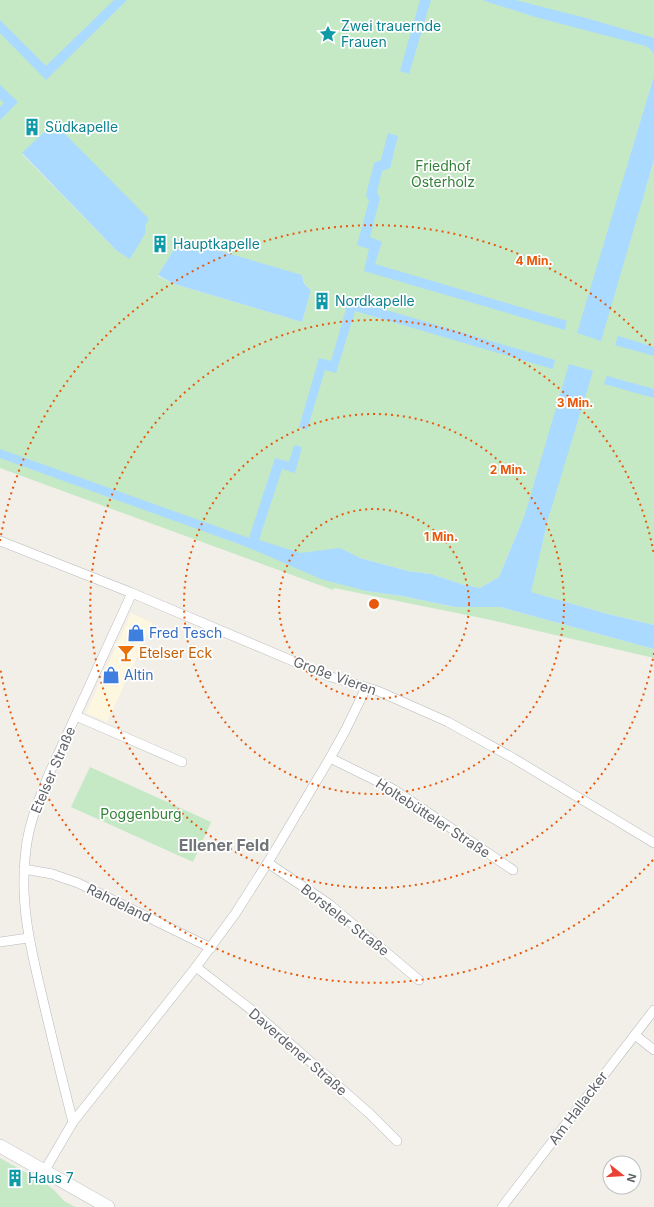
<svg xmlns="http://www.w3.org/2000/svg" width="654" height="1207" viewBox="0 0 654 1207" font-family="Inter,sans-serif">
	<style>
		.commercial { fill: #fef7e0 }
		.green { fill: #c5e8c5; fill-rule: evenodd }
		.water { fill: #aadaff }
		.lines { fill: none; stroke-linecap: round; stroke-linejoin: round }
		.street-casing { stroke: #b5b8bc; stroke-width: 10 }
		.secondary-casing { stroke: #b6babf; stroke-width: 14 }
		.street { stroke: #fff; stroke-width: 9 }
		.secondary { stroke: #fff; stroke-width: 13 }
		.ring { fill: none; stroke: #e8590c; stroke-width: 2; stroke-dasharray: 2 4 }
		.labels { text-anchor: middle; stroke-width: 3.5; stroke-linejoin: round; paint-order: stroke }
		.culture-label { font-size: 14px; fill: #0d838f; stroke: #fff; text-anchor: start }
		.park-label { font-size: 14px; fill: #348238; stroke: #fff }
		.shop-label { font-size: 14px; fill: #366cbe; stroke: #fff; text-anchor: start }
		.food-label { font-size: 14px; fill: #c56008; stroke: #fff; text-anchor: start }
		.street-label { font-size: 14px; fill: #5f6368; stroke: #fff }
		.quarter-label { font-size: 16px; font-weight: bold; fill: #70757a; stroke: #fff }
		.centre { fill: #e8590c; stroke: #fff; stroke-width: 2 }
		.ring-label { font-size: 12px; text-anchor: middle; font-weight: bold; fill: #e8590c; stroke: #fff; stroke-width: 3.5; stroke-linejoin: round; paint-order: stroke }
	</style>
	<rect width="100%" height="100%" fill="#f1efe8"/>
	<polygon class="commercial" points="131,613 153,623 107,722 86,713"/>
	<g class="green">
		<path d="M0,0H654V38L649,37L651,50L654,55V76L578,333L646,187L654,160V625L604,613L530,592L548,519L525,514L499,577L480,588L461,584L431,574L408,571L360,558L339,548L366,591L402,596L455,607H500L654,649V658L491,620L334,588L333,590L0,468ZM44,132L50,134H57L146,224L145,230L130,258L117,251L22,154ZM182,246L302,275C303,281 305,286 311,290L302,322L174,284L158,276L173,251L178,249Z"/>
		<polygon points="90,767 211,822 193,862 71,807"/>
		<polygon points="0,1158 46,1184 54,1190 64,1201 75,1207 0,1207"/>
	</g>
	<g class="water">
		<polygon points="114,0 127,0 46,80 0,33 0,20 46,66"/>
		<polygon points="420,0 431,0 409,74 400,71"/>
		<polygon points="482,0 515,0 586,18 654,38 654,55 651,50 646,46 535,17"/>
		<polygon points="654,76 654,160 601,341 577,333"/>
		<polygon points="0,85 18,102 0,120 0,107 4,103 0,99"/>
		<polygon points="44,132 50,134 63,132 149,219 146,224 145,234 130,259 117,251 22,153"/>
		<polygon points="388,133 398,136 390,168 382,171 377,192 380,198 370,237 382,242 375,264 567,321 565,330 364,271 369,249 357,245 369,201 366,195 374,163 381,160"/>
		<path d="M186,241L302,275C303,282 305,286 311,290L302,322L174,284L158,275L173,251L178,249Z"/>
		<polygon points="349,299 555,360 553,369 355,311 336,373 325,370 307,430 299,427 319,358 331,361"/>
		<polygon points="618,336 654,347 654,356 615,345"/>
		<polygon points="569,364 593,371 548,519 531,592 604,613 654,625 654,649 500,607 455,607 402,596 366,591 321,579 247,547 0,458 0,449 249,538 275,458 289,462 294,445 302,447 295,473 282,469 259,540 300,553 340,548 360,558 408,571 431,574 461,584 480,588 499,577 525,514"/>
		<polygon points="607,376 654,389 654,398 604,384"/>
	</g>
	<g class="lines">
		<g class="street-casing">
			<g id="street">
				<polyline points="0,541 132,593 328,676 378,691 448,722 513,758 654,843"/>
				<polyline points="76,716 182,762"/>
				<polyline points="330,758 393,789 513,870"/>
				<polyline points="268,863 329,904 419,980"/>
				<polyline points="24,869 52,874 78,883 211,948"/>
				<polyline points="0,942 28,938"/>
				<polyline points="196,967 254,1012 370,1114 397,1141"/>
				<polyline points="635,1035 654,1050"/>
				<path d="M73,1122C62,1080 52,1038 42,996C30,946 19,900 26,849C29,823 39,799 49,774L132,593"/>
				<polyline points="45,1170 73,1122 196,967 235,914 270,859 330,758 345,731 366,688"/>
				<polyline points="502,1207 654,1010"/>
			</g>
		</g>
		<g class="secondary-casing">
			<polyline id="secondary" points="0,1146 108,1207"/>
		</g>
		<use href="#street" class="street"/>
		<use href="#secondary" class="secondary"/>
	</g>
	<g class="ring">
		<circle cx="374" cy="604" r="95"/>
		<circle cx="374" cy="604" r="190"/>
		<path d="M654 653A284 284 0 1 1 654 555"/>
		<path d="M653 860A379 379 0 0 1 0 667M0 541A379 379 0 0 1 653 348"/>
	</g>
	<defs>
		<g id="sight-bare" transform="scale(1.38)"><path d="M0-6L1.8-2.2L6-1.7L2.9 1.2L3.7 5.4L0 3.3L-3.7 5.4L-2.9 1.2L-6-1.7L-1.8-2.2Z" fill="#0f9aa8" stroke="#fff" stroke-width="2.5" paint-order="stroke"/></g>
		<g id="building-bare" transform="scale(1.38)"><path d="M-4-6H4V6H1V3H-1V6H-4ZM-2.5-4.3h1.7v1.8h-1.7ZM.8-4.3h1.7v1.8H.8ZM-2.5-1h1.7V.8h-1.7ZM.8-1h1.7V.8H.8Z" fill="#0f9aa8" stroke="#fff" stroke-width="2.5" paint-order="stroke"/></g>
		<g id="shop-bare" transform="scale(1.38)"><path d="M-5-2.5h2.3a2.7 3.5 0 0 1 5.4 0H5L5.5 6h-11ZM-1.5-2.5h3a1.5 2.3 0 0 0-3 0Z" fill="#3f7fe0" stroke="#fff" stroke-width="2.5" paint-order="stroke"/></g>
		<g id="bar-bare" transform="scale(1.38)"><path d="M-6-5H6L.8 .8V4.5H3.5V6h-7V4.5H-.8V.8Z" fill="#e8710a" stroke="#fff" stroke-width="2.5" paint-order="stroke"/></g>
	</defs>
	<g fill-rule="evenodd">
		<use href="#sight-bare" x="328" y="34"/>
		<use href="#building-bare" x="32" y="127"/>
		<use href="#building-bare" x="160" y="244"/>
		<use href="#building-bare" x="322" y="301"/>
		<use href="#shop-bare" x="136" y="633"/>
		<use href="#bar-bare" x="126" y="653"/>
		<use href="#shop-bare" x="111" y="675"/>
		<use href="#building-bare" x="15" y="1178"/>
	</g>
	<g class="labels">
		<g class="culture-label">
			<text x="341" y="31">Zwei trauernde<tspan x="341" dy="16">Frauen</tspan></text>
			<text x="45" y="132">Südkapelle</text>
			<text x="173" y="249">Hauptkapelle</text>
			<text x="335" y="306">Nordkapelle</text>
			<text x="28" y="1183">Haus 7</text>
		</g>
		<g class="park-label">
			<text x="443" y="171">Friedhof<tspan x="443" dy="16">Osterholz</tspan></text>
			<text x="141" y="819">Poggenburg</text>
		</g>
		<g class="shop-label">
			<text x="149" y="638">Fred Tesch</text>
			<text x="124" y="680">Altin</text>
		</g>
		<g class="food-label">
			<text x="139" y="658">Etelser Eck</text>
		</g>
		<g class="street-label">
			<text transform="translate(335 676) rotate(20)" y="5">Große Vieren</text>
			<text transform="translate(53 770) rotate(-67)" y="5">Etelser Straße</text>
			<text transform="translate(433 818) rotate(33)" y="5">Holtebütteler Straße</text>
			<text transform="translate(119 903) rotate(26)" y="5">Rahdeland</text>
			<text transform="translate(345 920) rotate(38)" y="5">Borsteler Straße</text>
			<text transform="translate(298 1052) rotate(41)" y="5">Daverdener Straße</text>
			<text transform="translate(578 1108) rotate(-53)" y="5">Am Hallacker</text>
		</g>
		<g class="quarter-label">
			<text x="224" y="851">Ellener Feld</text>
		</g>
	</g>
	<circle cx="374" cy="604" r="6" class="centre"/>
	<g class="ring-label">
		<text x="534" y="265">4 Min.</text>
		<text x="575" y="407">3 Min.</text>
		<text x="508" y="474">2 Min.</text>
		<text x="441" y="541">1 Min.</text>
	</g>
	<g transform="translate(622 1175) rotate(107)"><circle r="19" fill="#ffffff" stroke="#bfc1c3"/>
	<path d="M0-3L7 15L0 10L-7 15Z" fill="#ea4335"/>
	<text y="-6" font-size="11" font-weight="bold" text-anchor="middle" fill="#5f6368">N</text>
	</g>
</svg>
